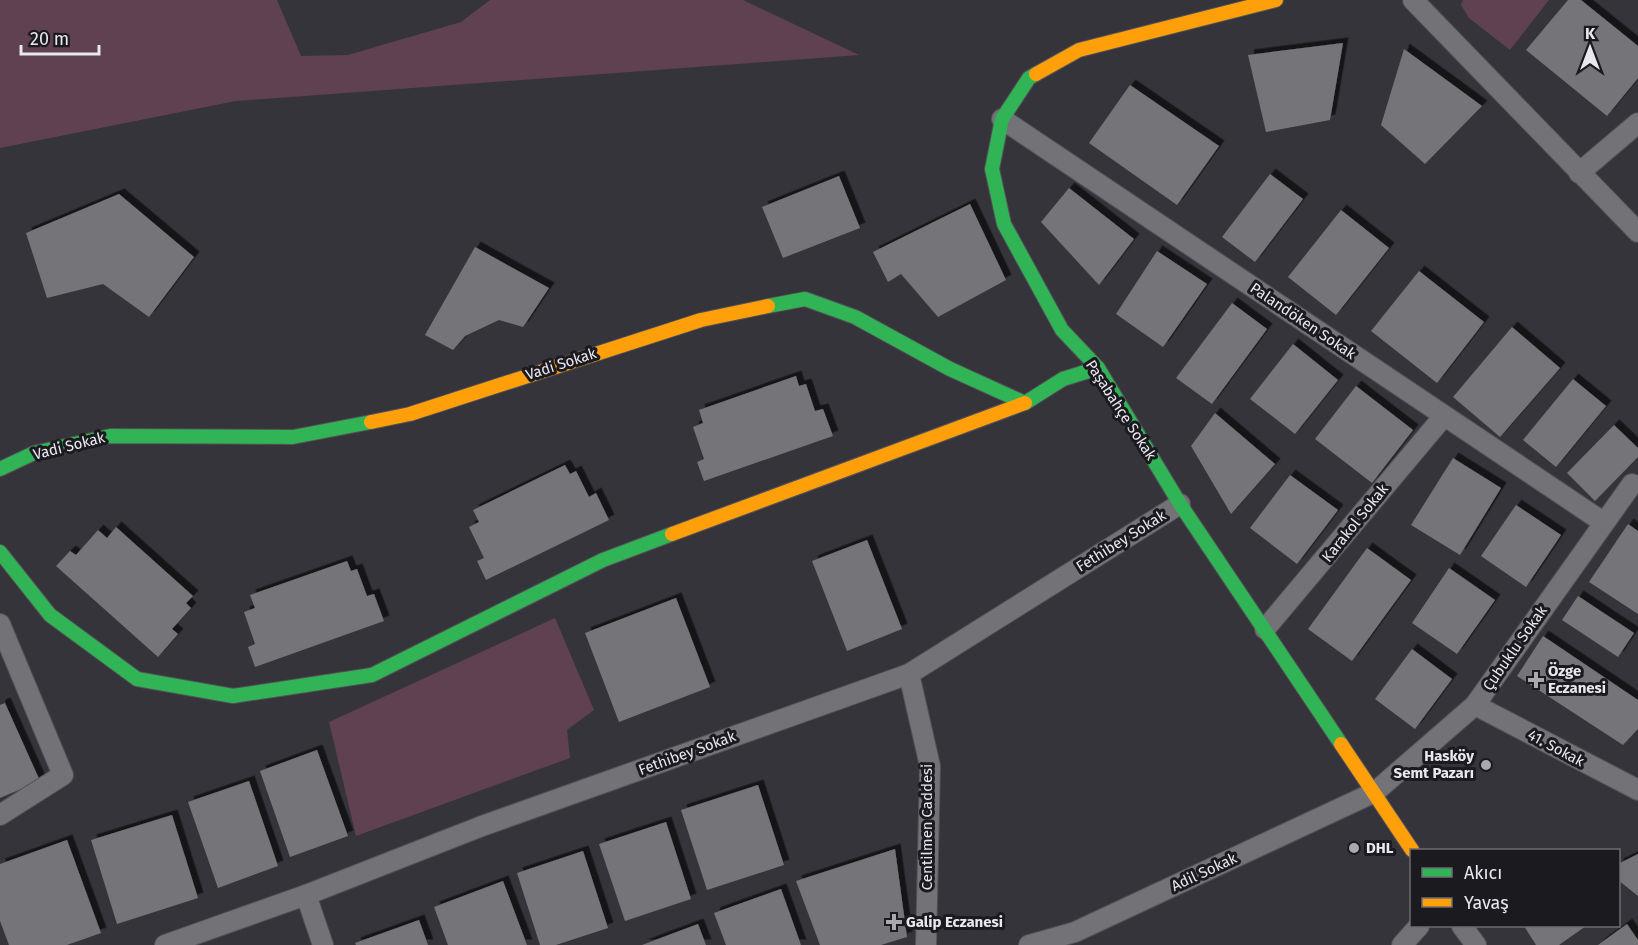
<svg xmlns="http://www.w3.org/2000/svg" width="1638" height="945" viewBox="0 0 1638 945" font-family="'Fira Sans',sans-serif">
	<style>
		.green { fill: #5f4152 }
		.building { fill: #747479; filter: url(#shadow) }
		.lines { fill: none; stroke-linecap: round; stroke-linejoin: round }
		.street-casing { stroke: #535157; stroke-width: 22 }
		.fast-casing { stroke: #535157; stroke-width: 16 }
		.slow-casing { stroke: #535157; stroke-width: 16 }
		.street { stroke: #737277; stroke-width: 20 }
		.fast { stroke: #30b455; stroke-width: 14 }
		.slow { stroke: #ff9f0a; stroke-width: 14 }
		.poi-dot { fill: #aba9b0; stroke: #1b1a1f; stroke-width: 2 }
		.labels { text-anchor: middle; stroke-width: 6; stroke-linejoin: round; paint-order: stroke }
		.street-label { font-size: 15px; fill: #eae8ef; stroke: #1b1a1f }
		.poi-label { font-size: 15px; font-weight: bold; fill: #eae8ef; stroke: #1b1a1f; text-anchor: start }
	</style>
	<defs>
		<filter id="shadow"><feDropShadow dx="5.5" dy="-5.5" stdDeviation="0" flood-color="#0009"/></filter>
	</defs>
	<rect width="100%" height="100%" fill="#35343a"/>
	<g class="green">
		<polygon points="0,0 277,0 301,56 348,55 461,22 490,0 743,0 859,55 236,101 0,148"/>
		<polygon points="1463,0 1549,0 1510,50 1469,18 1461,5"/>
		<polygon points="555,618 594,710 567,730 570,758 356,836 329,722"/>
	</g>
	<g class="building">
		<polygon points="1568,0 1581,0 1638,46 1638,78 1607,116 1526,50"/>
		<polygon points="1343,43 1330,120 1266,132 1248,55"/>
		<polygon points="1404,49 1482,106 1425,164 1381,125"/>
		<polygon points="1130,85 1219,146 1177,205 1089,143"/>
		<polygon points="1270,174 1303,199 1255,262 1222,237"/>
		<polygon points="839,176 860,228 783,258 762,207"/>
		<polygon points="1069,188 1134,239 1099,285 1041,222"/>
		<polygon points="119,194 194,257 149,317 103,284 47,298 26,233"/>
		<polygon points="970,204 1006,280 938,317 901,274 888,282 873,252"/>
		<polygon points="1341,210 1389,248 1336,315 1288,277"/>
		<polygon points="475,247 549,288 523,327 499,320 465,336 453,350 425,335"/>
		<polygon points="1157,251 1207,284 1163,347 1116,314"/>
		<polygon points="1419,271 1484,322 1437,383 1371,331"/>
		<polygon points="1232,303 1267,329 1212,404 1176,378"/>
		<polygon points="1512,327 1560,368 1500,437 1453,397"/>
		<polygon points="1293,344 1338,380 1295,434 1250,399"/>
		<polygon points="796,376 799,386 806,384 815,411 823,409 833,436 704,481 697,462 704,459 693,427 703,423 699,410"/>
		<polygon points="1573,379 1606,406 1556,467 1523,440"/>
		<polygon points="1356,386 1413,430 1372,483 1315,439"/>
		<polygon points="1215,413 1275,464 1231,514 1191,446"/>
		<polygon points="1614,425 1638,448 1638,457 1595,501 1567,473"/>
		<polygon points="1453,458 1501,488 1460,555 1411,525"/>
		<polygon points="565,465 570,474 576,471 589,497 596,493 609,520 486,580 477,561 484,558 469,527 479,522 473,510"/>
		<polygon points="1290,475 1338,510 1297,564 1250,528"/>
		<polygon points="1516,505 1561,535 1526,587 1481,556"/>
		<polygon points="1628,524 1638,531 1638,614 1589,582"/>
		<polygon points="116,527 193,596 186,603 191,608 172,629 178,634 158,657 56,566 70,551 76,555 98,530 107,538"/>
		<polygon points="867,540 902,629 847,651 812,561"/>
		<polygon points="1367,548 1411,580 1352,661 1308,629"/>
		<polygon points="347,561 351,571 357,569 367,596 374,594 384,621 255,667 248,647 255,644 244,612 255,608 250,595"/>
		<polygon points="1449,568 1495,600 1457,654 1412,623"/>
		<polygon points="1578,596 1634,633 1618,657 1562,620"/>
		<polygon points="676,598 710,687 619,722 585,633"/>
		<polygon points="1543,636 1638,700 1638,729 1623,745 1517,676"/>
		<polygon points="1412,649 1452,679 1415,729 1375,699"/>
		<polygon points="5,703 40,781 0,798 0,705"/>
		<polygon points="317,750 348,836 290,857 260,771"/>
		<polygon points="249,781 278,866 218,888 188,802"/>
		<polygon points="758,785 784,865 707,890 681,810"/>
		<polygon points="172,815 198,898 117,924 91,840"/>
		<polygon points="666,822 691,899 625,921 599,844"/>
		<polygon points="67,840 101,933 67,945 9,945 0,921 0,864"/>
		<polygon points="895,849 907,937 881,945 820,945 796,881"/>
		<polygon points="583,851 608,928 556,945 540,945 517,873"/>
		<polygon points="1638,854 1638,896 1618,880 1618,864"/>
		<polygon points="503,881 527,945 448,945 434,907"/>
		<polygon points="781,889 801,945 726,945 714,913"/>
		<polygon points="419,920 428,945 356,945 355,943"/>
		<polygon points="698,924 706,945 642,945"/>
		<polygon points="1627,924 1638,940 1638,945 1598,945"/>
		<polygon points="1524,926 1586,926 1559,945 1536,945"/>
	</g>
	<g class="lines">
		<g class="street-casing">
			<g id="street">
				<polyline points="1413,0 1638,232"/>
				<polyline points="1002,119 1603,522"/>
				<polyline points="1579,173 1638,123"/>
				<polyline points="0,624 63,775 0,815"/>
				<polyline points="1265,629 1444,416"/>
				<polyline points="909,674 930,766 926,945"/>
				<polyline points="1475,705 1638,790"/>
				<polyline points="306,895 323,945"/>
				<polyline points="1462,926 1476,945"/>
				<polyline points="165,945 306,895 482,826 909,674 1180,504"/>
				<polyline points="1029,945 1075,932 1375,792 1475,705 1632,484"/>
				<polyline points="1402,945 1419,926"/>
			</g>
		</g>
		<g class="fast-casing">
			<g id="fast">
				<polyline points="1036,74 1029,78 1002,119 992,169 1004,224 1062,330 1098,368 1180,504 1341,744"/>
				<polyline points="768,306 805,299 855,317 950,369 1025,403 1063,379 1098,368"/>
				<polyline points="0,469 34,453 110,436 293,437 371,422"/>
				<polyline points="0,552 50,615 137,679 233,696 372,675 603,560 672,534"/>
			</g>
		</g>
		<g class="slow-casing">
			<g id="slow">
				<polyline points="1036,74 1079,50 1276,0"/>
				<polyline points="371,422 410,414 701,320 768,306"/>
				<polyline points="672,534 1025,403"/>
				<polyline points="1341,744 1412,850"/>
			</g>
		</g>
		<use href="#street" class="street"/>
		<use href="#fast" class="fast"/>
		<use href="#slow" class="slow"/>
	</g>
	<g class="poi-dot">
		<path d="M1533 671h6v6h6v6h-6v6h-6v-6h-6v-6h6z"/>
		<circle cx="1486" cy="765" r="6"/>
		<circle cx="1354" cy="848" r="6"/>
		<path d="M891 913h6v6h6v6h-6v6h-6v-6h-6v-6h6z"/>
	</g>
	<g class="labels">
		<g class="street-label">
			<text transform="translate(1303 321) rotate(34)" y="5">Palandöken Sokak</text>
			<text transform="translate(561 364) rotate(-18)" y="5">Vadi Sokak</text>
			<text transform="translate(1121 410) rotate(57)" y="5">Paşabahçe Sokak</text>
			<text transform="translate(69 446) rotate(-14)" y="5">Vadi Sokak</text>
			<text transform="translate(1355 523) rotate(-51)" y="5">Karakol Sokak</text>
			<text transform="translate(1121 541) rotate(-32)" y="5">Fethibey Sokak</text>
			<text transform="translate(1515 648) rotate(-55)" y="5">Çubuklu Sokak</text>
			<text transform="translate(1556 748) rotate(28)" y="5">41. Sokak</text>
			<text transform="translate(687 753) rotate(-20)" y="5">Fethibey Sokak</text>
			<text transform="translate(927 827) rotate(-90)" y="5">Centilmen Caddesi</text>
			<text transform="translate(1204 872) rotate(-25)" y="5">Adil Sokak</text>
		</g>
		<g class="poi-label">
			<text x="1548" y="676">Özge<tspan x="1548" dy="17">Eczanesi</tspan></text>
			<text x="1474" y="761" text-anchor="end">Hasköy<tspan x="1474" dy="17">Semt Pazarı</tspan></text>
			<text x="1366" y="853">DHL</text>
			<text x="906" y="927">Galip Eczanesi</text>
		</g>
	</g>
	<rect x="1410" y="849" width="210" height="78" fill="#1b1a1f" stroke="#6e6c72" stroke-width="1.5"/>
	<rect x="1422" y="868" width="30" height="9" fill="#30b455" stroke="#6e6c72" stroke-width="1.5"/>
	<text x="1464" y="879" font-size="18" fill="#eae8ef">Akıcı</text>
	<rect x="1422" y="898" width="30" height="9" fill="#ff9f0a" stroke="#6e6c72" stroke-width="1.5"/>
	<text x="1464" y="909" font-size="18" fill="#eae8ef">Yavaş</text>
	<g transform="translate(1590 48)" stroke="#1b1a1f" stroke-width="4.5" paint-order="stroke">
	<path d="M0-4.5L10 22L0 15L-10 22Z" fill="#eae8ef"/>
	<text y="-9" font-size="16" font-weight="bold" text-anchor="middle" fill="#eae8ef">K</text>
	</g>
	<path d="M21 45v9h78v-9" fill="none" stroke="#eae8ef" stroke-width="3"/>
	<text x="30" y="45" font-size="18" fill="#eae8ef" stroke="#1b1a1f" stroke-width="4.5" paint-order="stroke">20 m</text>
</svg>
